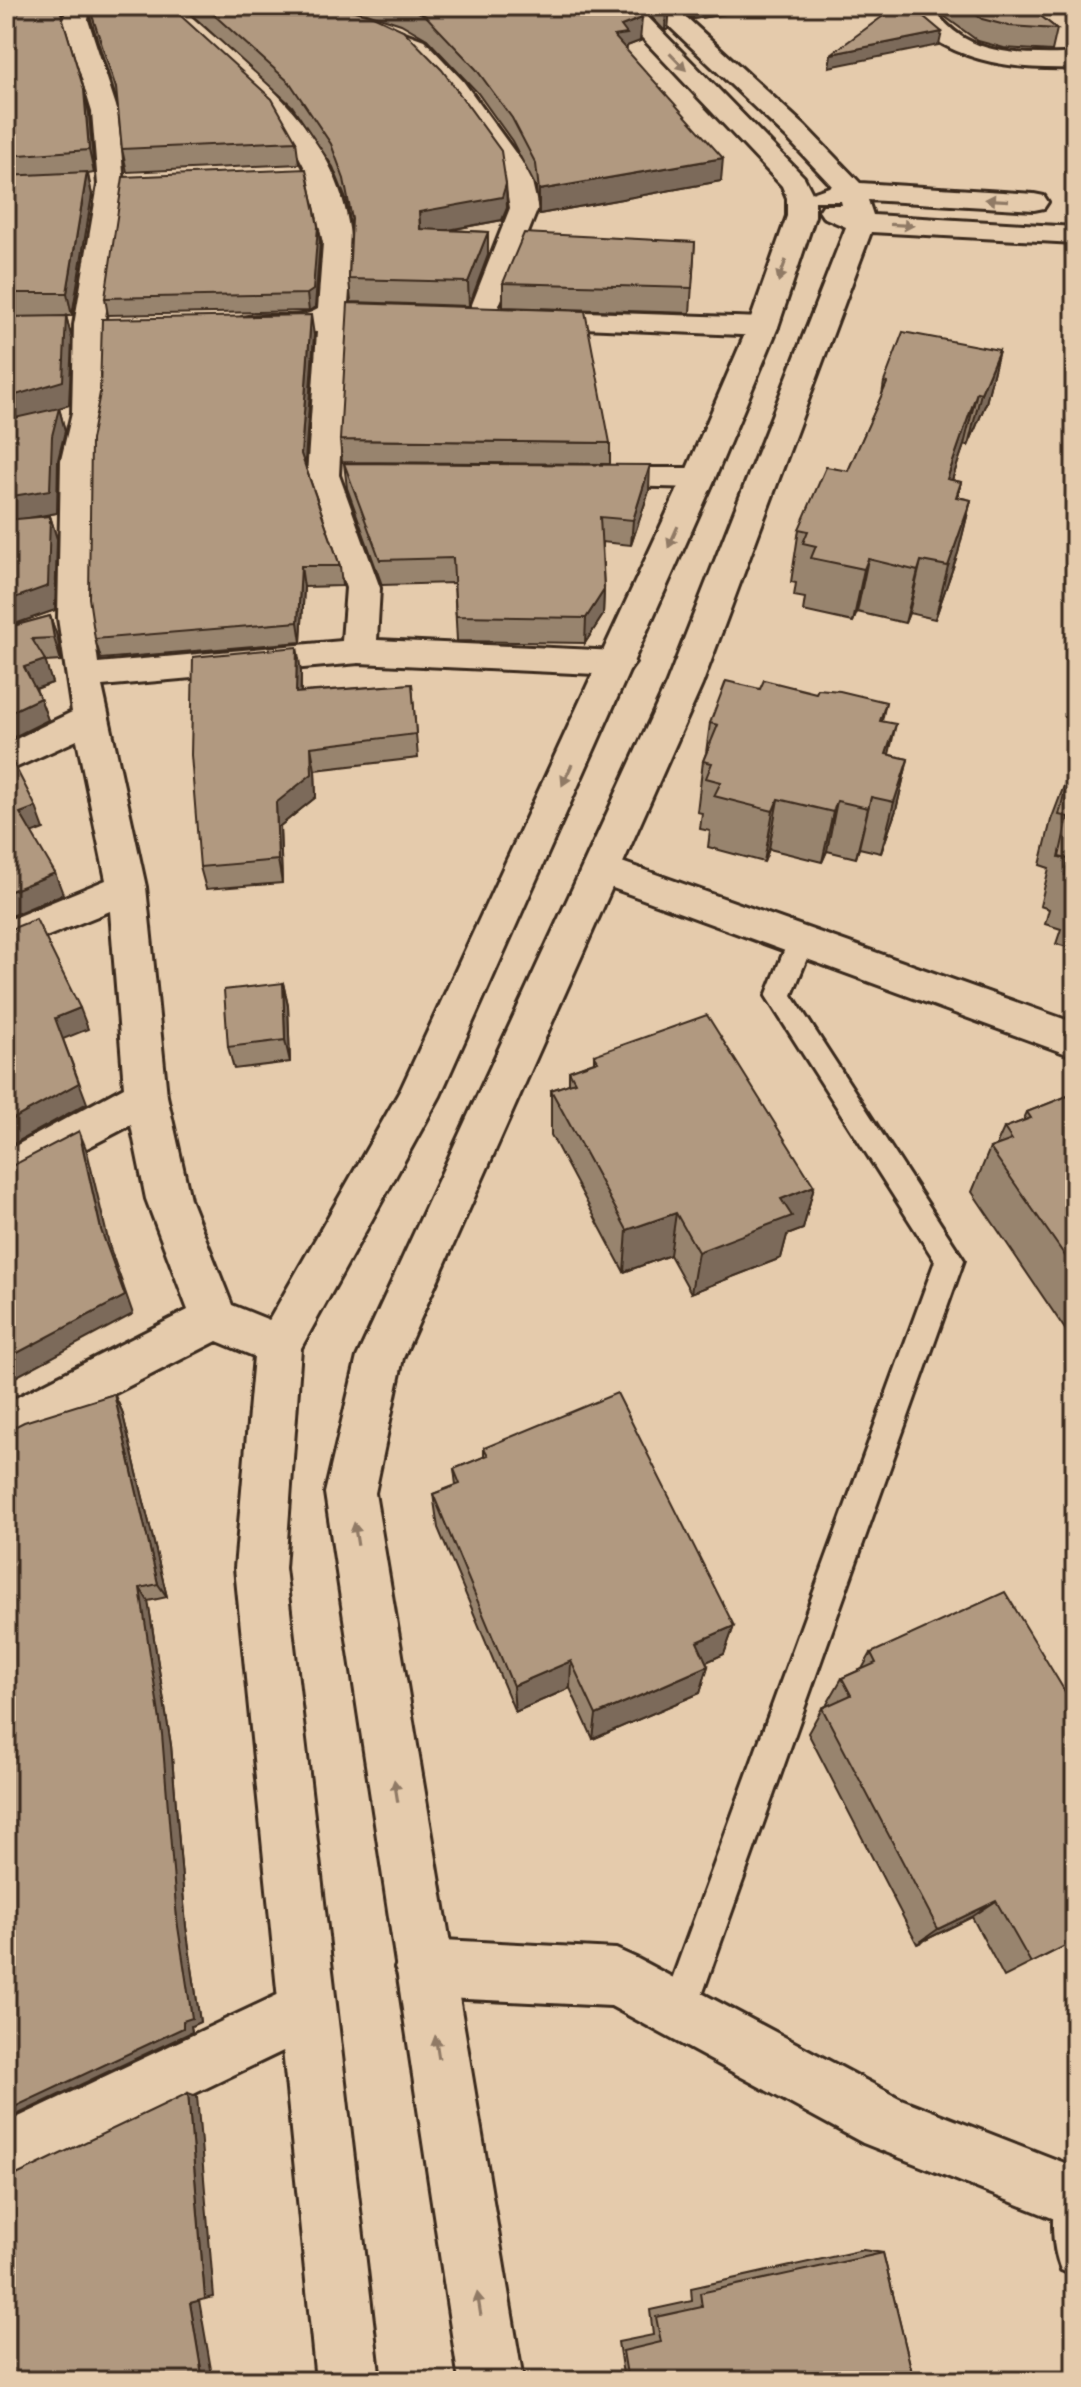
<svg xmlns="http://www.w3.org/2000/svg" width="1081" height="2387" viewBox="0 0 1081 2387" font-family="Sriracha,sans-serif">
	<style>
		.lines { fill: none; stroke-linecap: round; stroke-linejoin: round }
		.lane-casing { stroke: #3b2a1e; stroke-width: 6 }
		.street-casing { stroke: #3b2a1e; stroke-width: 6 }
		.secondary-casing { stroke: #3b2a1e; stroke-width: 6 }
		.lane { fill: #e5cbac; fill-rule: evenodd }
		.street { fill: #e5cbac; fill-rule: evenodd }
		.secondary { fill: #e5cbac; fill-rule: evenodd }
		.wall { fill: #98846e; stroke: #3b2a1e; stroke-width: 2 }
		.shaded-wall { fill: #7c6b5a; stroke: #3b2a1e; stroke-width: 2 }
		.building { fill: #b19980; stroke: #3b2a1e; stroke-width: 2 }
		.oneway { fill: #907a65 }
	</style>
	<rect width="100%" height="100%" fill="#e5cbac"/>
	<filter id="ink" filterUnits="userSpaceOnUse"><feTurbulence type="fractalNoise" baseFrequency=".0125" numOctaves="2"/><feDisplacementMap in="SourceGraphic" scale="16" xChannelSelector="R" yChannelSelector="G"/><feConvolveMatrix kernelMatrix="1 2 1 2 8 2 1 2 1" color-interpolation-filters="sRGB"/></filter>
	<g filter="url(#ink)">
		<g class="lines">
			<g class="lane-casing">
				<g id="lane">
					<polygon points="801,931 810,934 814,941 792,995 964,1260 696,2012 691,2025 678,2030 665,2025 660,2012 935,1261 766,996 788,941 792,934"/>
					<path d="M1075,2178V2276L1061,2270C1051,2246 1050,2207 1060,2183Z"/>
				</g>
			</g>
			<g class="street-casing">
				<g id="street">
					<path d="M66,6H90L88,20L118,112L124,185L104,325L102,413L93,460L92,618L98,663L342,641L346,588L307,475L317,332L252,333L242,330L237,324L242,318C266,312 297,322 318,309L323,243L308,174L291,141L277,120L153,6H179C256,75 341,131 351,243C353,263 349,285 348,305L415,309L420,315L415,321L347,322L339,475L380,588L377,640L617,651L629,655L635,663L629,671L617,675L359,663L102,686L146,887L167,1096L190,1199L232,1305L294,1330L301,1345L294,1360L278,1366L217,1341L6,1449V1403L188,1310L146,1199L131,1125L6,1190V1151L124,1087L110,911L6,953V921L106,880L77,740L6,772V744L72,712L58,618L61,460L72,413L74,325L98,185L92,112L64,20Z"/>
					<polygon points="303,6 332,6 424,40 463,81 530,173 538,208 492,323 472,323 467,317 510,208 504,173 445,91 406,50 376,36 322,21"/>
					<path d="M900,6C943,6 933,18 964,38C996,57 1040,54 1075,54V68C1013,70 939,62 900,6Z"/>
					<polygon points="526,310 763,318 773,321 778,327 773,333 763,336 516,325 511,319 516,313"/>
					<polygon points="589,468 699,468 710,471 715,478 710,485 699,488 578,485 573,478 578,471"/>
					<polygon points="602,855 1075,1023 1075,1057 588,879 583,869 588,859"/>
					<polygon points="424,1939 616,1949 636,1958 901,2099 1075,2167 1075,2227 863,2143 611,2006 424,1997 404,1988 395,1968 404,1948"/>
					<polygon points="307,1981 327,1990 336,2010 327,2030 6,2184 6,2123"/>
				</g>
			</g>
			<g class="secondary-casing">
				<polygon id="secondary" points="612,6 637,6 804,177 812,193 832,186 787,138 648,6 674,6 805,126 860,183 1034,194 1044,196 1048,202 1044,208 1034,210 868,200 873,215 1075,227 1075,243 871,232 702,685 403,1358 375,1493 523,2381 459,2381 325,1493 357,1357 666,685 846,227 823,217 819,211 823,205 842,205 841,201 815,201 815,216 778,327 715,478 440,1096 301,1348 285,1568 380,2381 316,2381 235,1568 255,1345 401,1089 683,478 748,327 787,216 787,198 782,186"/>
			</g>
			<use href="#lane" class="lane"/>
			<use href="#street" class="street"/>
			<use href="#secondary" class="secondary"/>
		</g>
		<g class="wall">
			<polygon points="6,6 65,6 62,18 84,90 89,113 94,173 88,174 92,195 72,316 66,316 72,339 69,405 59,408 65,431 58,460 57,513 29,518 50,516 57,539 55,610 6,627"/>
			<polygon points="88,6 170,6 296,141 299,164 127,172 122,149 117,101 91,20"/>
			<polygon points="182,6 631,6 640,41 627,46 626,50 721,181 539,214 536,187 512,141 477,92 427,39 401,24 367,13 356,12 506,184 507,208 502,220 449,230 488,232 488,255 469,306 351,302 349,279 351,228 347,202 333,167 292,106"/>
			<polygon points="641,6 669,6 668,29 665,31"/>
			<polygon points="677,6 777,6 693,19"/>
			<polygon points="924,6 1028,6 1057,29 1052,51 1004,48 978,41 933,8"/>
			<polygon points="1038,6 1075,6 1075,11"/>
			<polygon points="695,242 690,313 503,307 503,283"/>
			<polygon points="320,243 315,307 309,311 108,315 105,298"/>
			<polygon points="314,335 305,465 340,566 342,586 304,587 301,642 101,659 95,639"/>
			<polygon points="999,350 986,403 968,446 964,445 952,480 961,482 958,497 971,500 958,553 935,619 909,613 905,623 857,612 853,622 803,611 805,598 794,596 796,583 791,582 799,529 848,471 882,395 884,382"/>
			<polygon points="340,440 610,443 610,464 342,462"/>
			<polygon points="344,463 649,491 631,545 602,542 604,590 603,615 585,643 457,641 454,583 382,585 347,488"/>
			<polygon points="50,616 58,639 61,661 45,662 52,683 36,689 40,698 48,720 6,628"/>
			<polygon points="301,671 301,692 412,684 418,758 315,770 316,797 280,826 282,883 206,889 200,867"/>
			<polygon points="816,693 886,702 882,721 889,755 908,759 896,810 881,853 859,848 856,858 827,851 822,862 769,849 764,862 708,847 710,831 700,829 702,813 697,812 703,761 706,753 710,723"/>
			<polygon points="1070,770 1075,771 1075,949 1056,944 1061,929 1045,924 1049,909 1040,906 1049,868 1040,865 1051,820"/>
			<polygon points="283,983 288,1006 290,1062 234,1069 228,1047"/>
			<polygon points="594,1055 814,1186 803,1229 787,1235 781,1258 691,1293 670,1255 624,1272 551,1135 551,1090 569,1084 569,1071 594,1062"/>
			<polygon points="1075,1093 1075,1333 1069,1335 972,1192 990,1148 996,1146 1004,1128 1023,1121 1027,1112"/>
			<polygon points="114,1394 122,1411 167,1597 148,1601 171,1745 186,1927 200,2022 191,2026 192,2032 6,2120 6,1431"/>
			<polygon points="484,1448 734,1626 724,1654 706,1662 708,1666 700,1693 593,1739 570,1688 515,1712 438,1528 433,1494 456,1485 454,1469 484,1457"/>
			<polygon points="871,1653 1075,1941 1004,1977 972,1917 917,1944 808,1733 822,1708 828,1705 827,1704 842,1678 862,1669"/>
			<polygon points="863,2250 883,2253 914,2381 624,2381 618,2342 653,2335 650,2310 692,2301 691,2288"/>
		</g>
		<g class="shaded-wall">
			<polygon points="58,6 65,6 61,21"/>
			<polygon points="694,6 777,6 693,19"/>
			<polygon points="670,7 668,29 665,31 666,8"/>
			<polygon points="642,18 640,41 627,46 626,57 614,36 621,26"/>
			<polygon points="942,32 939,45 829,67 831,54"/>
			<polygon points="84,90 89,113 94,173 89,150"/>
			<polygon points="723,158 721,181 539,214 539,190"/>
			<polygon points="87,172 92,195 72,316 67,293"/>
			<polygon points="506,184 507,208 502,220 421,235 419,212"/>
			<polygon points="318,226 320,243 315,307 309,311 307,294"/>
			<polygon points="488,232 488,255 469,306 468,282"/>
			<polygon points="311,315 314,335 304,475 301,454"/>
			<polygon points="66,316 72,339 69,405 59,408 65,431 58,460 57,513 6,522 6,398"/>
			<polygon points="999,350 986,403 968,446 981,393"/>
			<polygon points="977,392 964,445 934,532 947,479"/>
			<polygon points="650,465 649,491 631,545 633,520"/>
			<polygon points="971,500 958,553 935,619 948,566"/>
			<polygon points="50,516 57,539 55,610 6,627 6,601"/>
			<polygon points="868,559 857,612 853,622 864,569"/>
			<polygon points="921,561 909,613 905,623 918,571"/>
			<polygon points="301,566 304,587 301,642 298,622"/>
			<polygon points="604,590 603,615 585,643 586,618"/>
			<polygon points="50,616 58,639 61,661 54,638"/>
			<polygon points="297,647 301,671 300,716 296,693"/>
			<polygon points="45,660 52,683 32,690 24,667"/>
			<polygon points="40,698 48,720 6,741 6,714"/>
			<polygon points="896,724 884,776 886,754"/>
			<polygon points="311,747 315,770 316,797 280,826 282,883 278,860 276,803"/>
			<polygon points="908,759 896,810 881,853 894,802"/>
			<polygon points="871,797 859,848 856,858 868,808"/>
			<polygon points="778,799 769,849 764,862 773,811"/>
			<polygon points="837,801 827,851 822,862 833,812"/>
			<polygon points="36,807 44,829 28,835 20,813"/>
			<polygon points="55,873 63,894 6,918 6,893"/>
			<polygon points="283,983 288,1006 290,1062 285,1040"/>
			<polygon points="80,1008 88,1029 63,1039 87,1103 6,1148 6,1123 55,1018"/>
			<polygon points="79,1131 87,1151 110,1248 133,1314 6,1382 6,1359 101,1230"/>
			<polygon points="814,1186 803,1229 787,1235 781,1258 691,1293 698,1252 781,1199"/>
			<polygon points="676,1213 670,1255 624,1272 627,1230"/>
			<polygon points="1075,1326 1075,1333 1069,1335"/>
			<polygon points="114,1394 122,1411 167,1597 158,1584"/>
			<polygon points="140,1588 148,1601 171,1745 186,1927 200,2022 191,2026 192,2032 6,2120 6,2111 177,1920"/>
			<polygon points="734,1626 724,1654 689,1670 697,1642"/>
			<polygon points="571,1661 570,1688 515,1712 513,1686"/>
			<polygon points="708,1666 700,1693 593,1739 596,1715"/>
			<polygon points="996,1901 972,1917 917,1944 938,1929"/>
			<polygon points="188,2093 197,2096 214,2297 205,2299"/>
			<polygon points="199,2300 213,2381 203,2381 190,2303"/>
		</g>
		<g class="building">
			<polygon points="6,6 59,6 84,90 89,150 6,156"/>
			<polygon points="89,6 170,6 272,99 296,141 122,149 116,88"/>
			<polygon points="204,6 336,6 373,16 403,30 442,70 501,151 506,184 502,197 419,212 420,229 488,232 468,282 349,279 352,219 344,179 331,144 290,83"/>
			<polygon points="407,6 631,6 642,18 621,26 627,34 614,36 723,158 539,190 536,164 512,118 476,69 426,16"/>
			<polygon points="897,6 911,6 942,32 831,54"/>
			<polygon points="964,6 1028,6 1057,29 1009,26 982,19"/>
			<polygon points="306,169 318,226 313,290 307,294 105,298 123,177"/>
			<polygon points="87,172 67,293 6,293 6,176"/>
			<polygon points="524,233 695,242 692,288 503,283"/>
			<polygon points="348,303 585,311 610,443 340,440"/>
			<polygon points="311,315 301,454 340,566 301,566 298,622 95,639 89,598 91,440 100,393 102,319"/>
			<polygon points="66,316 63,381 6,398 6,317"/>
			<polygon points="903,332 999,350 981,393 977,392 947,479 961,482 956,497 971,500 948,566 921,561 918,571 868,559 864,569 811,558 816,546 803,543 808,531 799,529 826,467 848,471 887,383 884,382"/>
			<polygon points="59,408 52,436 50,490 6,497 6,420"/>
			<polygon points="344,463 650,465 633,520 600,517 604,590 586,618 456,616 453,558 380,560"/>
			<polygon points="50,516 48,586 6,601 6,520"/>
			<polygon points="50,616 54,638 32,639 45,660 24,667 40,698 6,714 6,628"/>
			<polygon points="297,647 296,693 412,684 416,734 311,747 312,774 276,803 278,860 200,867 191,755 193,657"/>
			<polygon points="764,680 816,693 818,689 840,691 886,702 880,721 896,724 886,754 908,759 894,802 871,797 868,808 837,801 833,812 778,799 773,811 714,796 721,782 706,778 712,763 703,761 718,725 710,723 726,681 760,689"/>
			<polygon points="6,749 36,807 20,813 55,873 6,893"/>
			<polygon points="1070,770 1075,771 1075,878 1065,875 1068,859 1059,857 1068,817 1059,815"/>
			<polygon points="36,919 80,1008 55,1018 79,1083 6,1123 6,931"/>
			<polygon points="283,983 285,1040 228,1047 224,990"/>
			<polygon points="707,1015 814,1186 781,1199 792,1216 698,1252 676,1213 627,1230 551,1090 575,1082 569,1071 598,1061 594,1055"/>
			<polygon points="1075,1093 1075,1270 990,1148 1012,1140 1004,1128 1031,1118 1027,1112"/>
			<polygon points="79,1131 101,1230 125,1296 6,1359 6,1169"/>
			<polygon points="617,1393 734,1626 697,1642 708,1666 596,1715 571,1661 513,1686 433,1494 460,1484 454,1469 488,1455 484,1448"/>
			<polygon points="114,1394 158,1584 140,1588 162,1734 177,1920 192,2018 183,2021 183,2028 6,2111 6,1431 24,1422"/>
			<polygon points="1005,1592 1075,1708 1075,1941 1031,1963 996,1901 938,1929 822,1708 851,1695 842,1678 876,1663 871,1653"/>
			<polygon points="188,2093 205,2299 190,2303 203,2381 6,2381 6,2180"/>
			<polygon points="883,2253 914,2381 628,2381 623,2351 661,2342 656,2317 702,2307 700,2293"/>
		</g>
		<defs><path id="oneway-solid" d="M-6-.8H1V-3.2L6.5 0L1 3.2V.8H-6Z" transform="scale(2)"/></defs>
		<g class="oneway">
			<use href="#oneway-solid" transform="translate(678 62) rotate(46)"/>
			<use href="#oneway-solid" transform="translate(997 200) rotate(-177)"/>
			<use href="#oneway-solid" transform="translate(902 225) rotate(3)"/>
			<use href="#oneway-solid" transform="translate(782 271) rotate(109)"/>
			<use href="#oneway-solid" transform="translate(673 537) rotate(114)"/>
			<use href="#oneway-solid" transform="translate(567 775) rotate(115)"/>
			<use href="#oneway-solid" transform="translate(356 1534) rotate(-99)"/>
			<use href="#oneway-solid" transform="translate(396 1791) rotate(-99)"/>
			<use href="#oneway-solid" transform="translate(437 2047) rotate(-99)"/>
			<use href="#oneway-solid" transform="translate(479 2304) rotate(-99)"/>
		</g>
	</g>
	<rect width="1081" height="2387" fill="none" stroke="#e5cbac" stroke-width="32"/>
	<rect x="16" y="16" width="1049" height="2355" fill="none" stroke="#3b2a1e" stroke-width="3" filter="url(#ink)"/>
</svg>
